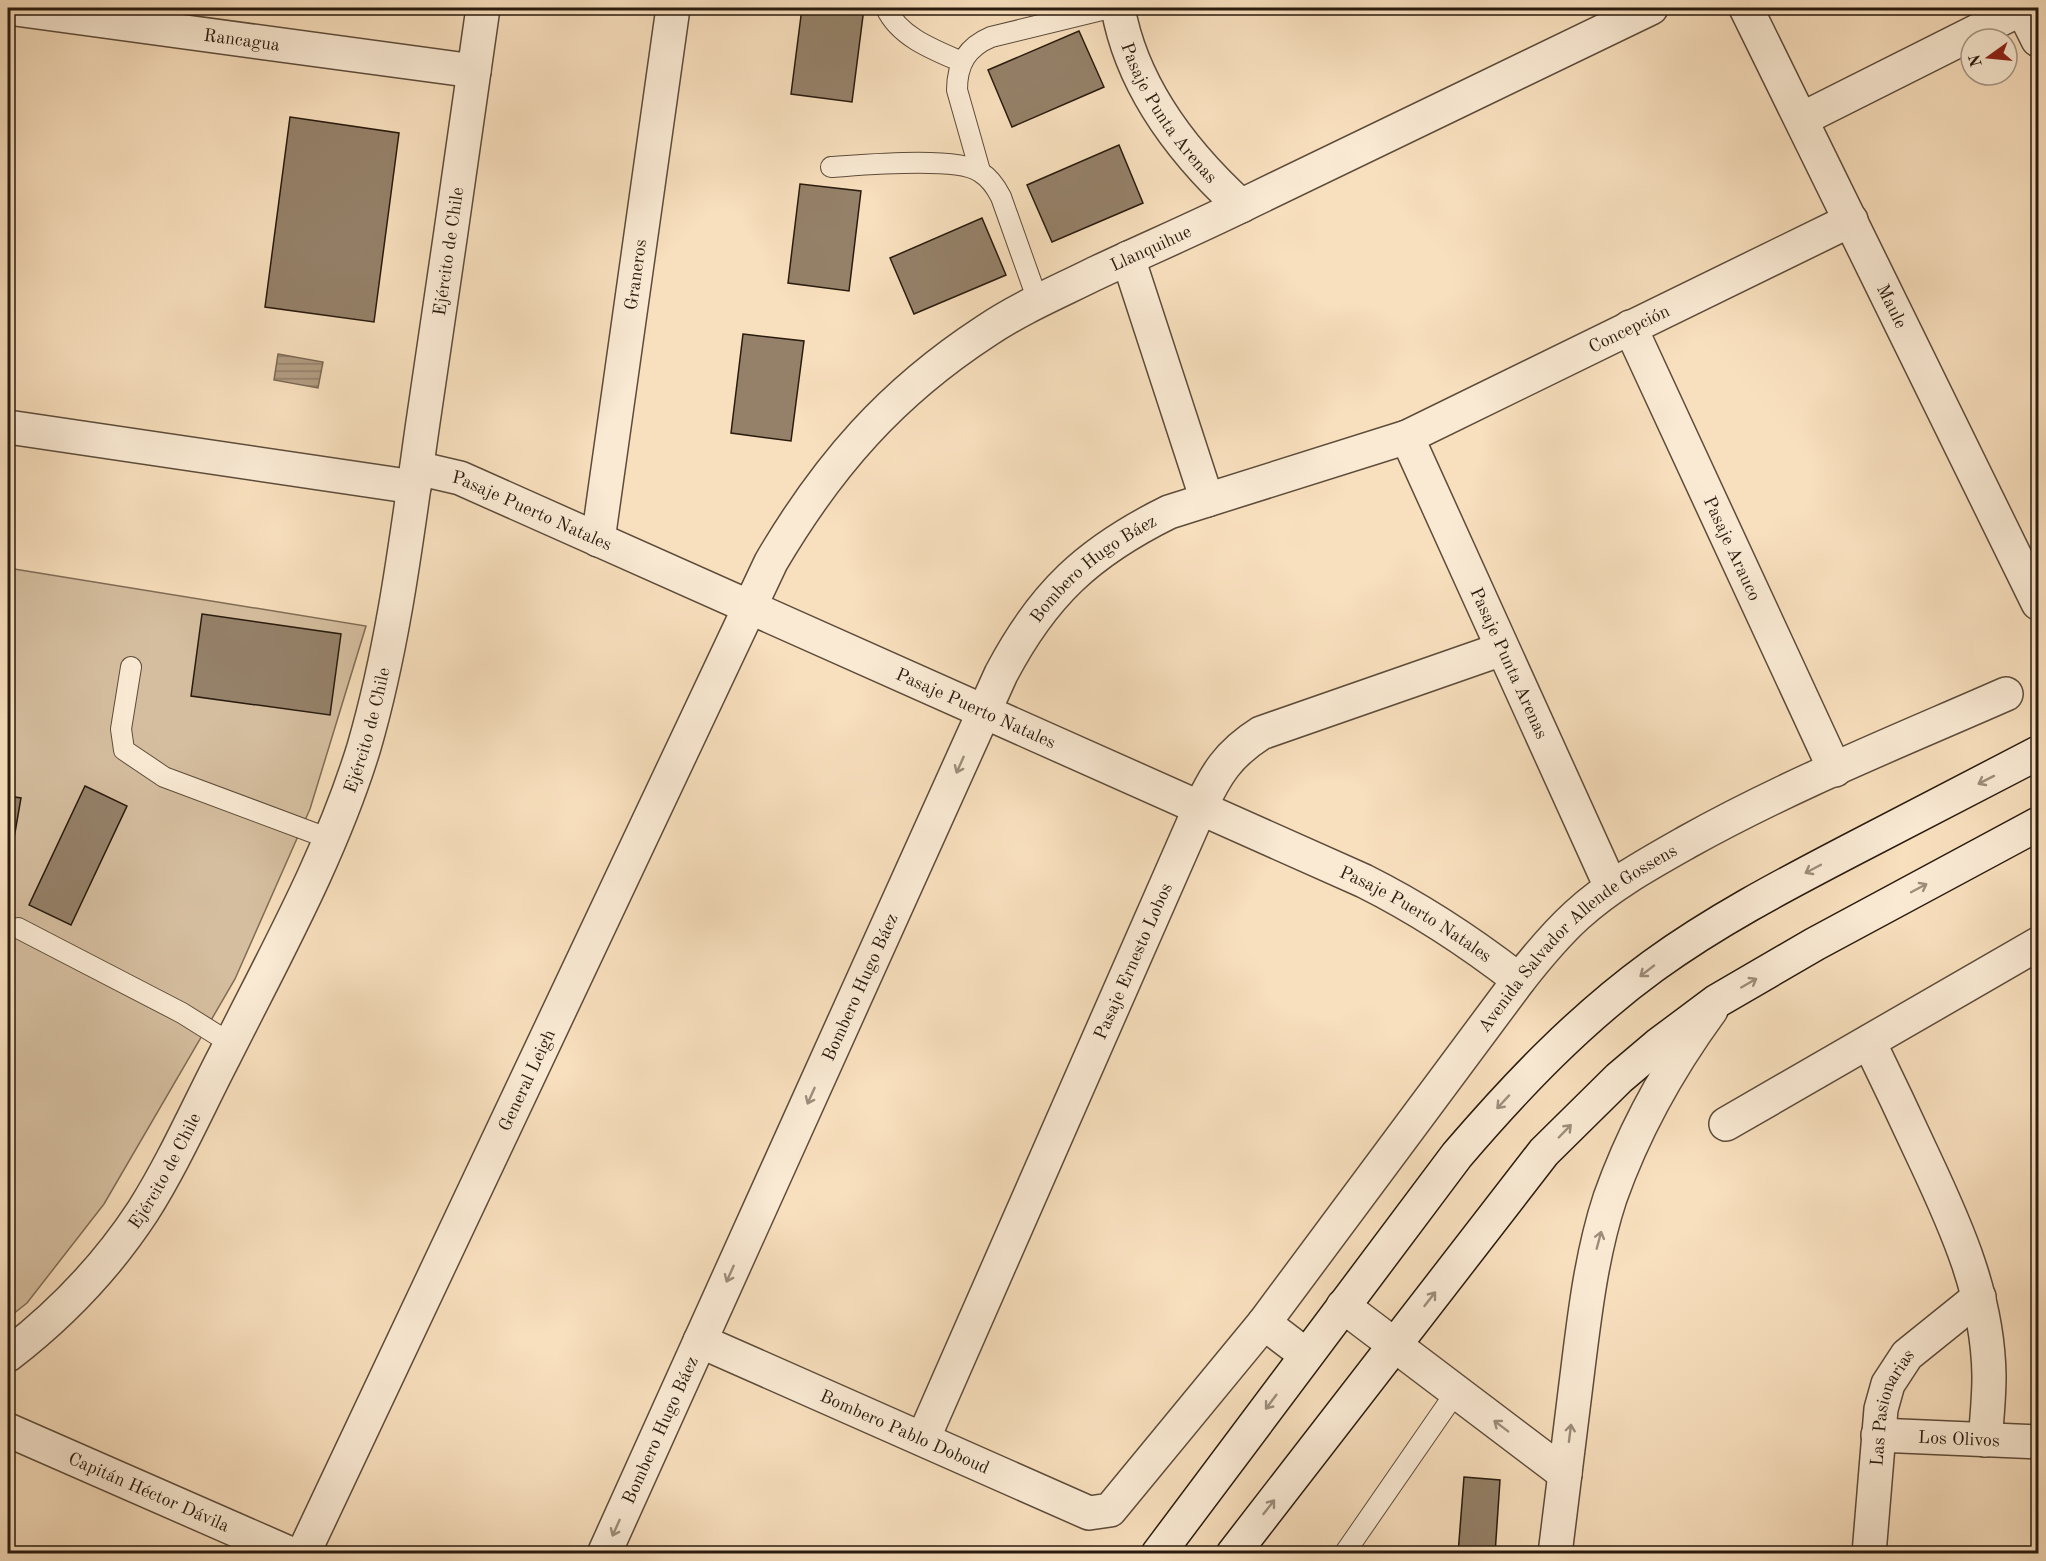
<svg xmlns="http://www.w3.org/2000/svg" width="2046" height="1561" viewBox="0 0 2046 1561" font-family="'Old Standard TT',serif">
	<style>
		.pitch { fill: #d5be9f; stroke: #7f6c56; stroke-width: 1.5 }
		.water { fill: url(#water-rules); stroke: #7b6854; stroke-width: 1.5 }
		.building { fill: #958169; stroke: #291b0e; stroke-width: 1.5 }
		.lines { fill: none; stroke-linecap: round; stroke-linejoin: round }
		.service-casing { stroke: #5d4c3a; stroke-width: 22 }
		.minor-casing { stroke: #5d4c3a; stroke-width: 36 }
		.secondary-casing { stroke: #291b0e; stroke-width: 36 }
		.service { stroke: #faead4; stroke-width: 20 }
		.minor { stroke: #faead4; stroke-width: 33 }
		.secondary { stroke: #faead4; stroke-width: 33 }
		.oneway { stroke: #9c8d7b }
		.labels { text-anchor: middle; stroke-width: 6; stroke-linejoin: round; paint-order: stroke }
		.street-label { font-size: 18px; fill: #291b0e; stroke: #faead4 }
	</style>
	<defs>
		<pattern id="water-rules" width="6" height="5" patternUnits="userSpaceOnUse" patternTransform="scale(1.5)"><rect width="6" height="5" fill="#b29c82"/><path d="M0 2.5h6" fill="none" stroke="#917e69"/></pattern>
	</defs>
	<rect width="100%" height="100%" fill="#f8dfbd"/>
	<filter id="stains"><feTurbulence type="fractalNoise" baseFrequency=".00333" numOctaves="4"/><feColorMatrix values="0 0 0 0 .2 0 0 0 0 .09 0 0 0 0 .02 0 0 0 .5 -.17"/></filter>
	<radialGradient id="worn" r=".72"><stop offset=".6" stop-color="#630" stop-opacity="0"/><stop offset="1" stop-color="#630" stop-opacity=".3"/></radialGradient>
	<polygon class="pitch" points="8,568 366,626 310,809 235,979 104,1204 27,1303 8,1318"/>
	<polygon class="water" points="278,354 323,362 318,388 274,380"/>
	<g class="building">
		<polygon points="802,8 864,8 852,102 791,94"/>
		<polygon points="928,8 967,8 967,13"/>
		<polygon points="1079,31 1104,87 1012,127 988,70"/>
		<polygon points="290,117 399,133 374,322 265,307"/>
		<polygon points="1119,145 1143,203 1052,242 1027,185"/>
		<polygon points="800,184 861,191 849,291 788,283"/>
		<polygon points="982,218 1006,275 914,314 890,258"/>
		<polygon points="743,334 804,341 791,441 731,433"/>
		<polygon points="202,614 341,634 330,715 191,696"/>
		<polygon points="85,786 127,806 71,925 29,905"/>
		<polygon points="8,796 21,798 8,873"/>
		<polygon points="1464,1477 1500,1480 1495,1554 1458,1554"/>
	</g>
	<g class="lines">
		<g class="service-casing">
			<g id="service">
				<path d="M886,8C899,37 934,50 962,62"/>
				<path d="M831,167C862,165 957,156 980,172C990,178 996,187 1001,197L1038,301"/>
				<path d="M980,171L957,90C957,64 967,47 991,37L1110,8"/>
				<polyline points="131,667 121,729 124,750 164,777 330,839"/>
				<polyline points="18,928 182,1013 230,1043"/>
				<polyline points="1344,1554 1456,1392"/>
			</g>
		</g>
		<g class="minor-casing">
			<g id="minor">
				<path id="s1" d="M8,8L474,71"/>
				<path id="s2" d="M1118,8C1132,87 1183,153 1241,206"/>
				<path id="s3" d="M1746,8L2038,603"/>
				<polyline points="2022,8 2038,40"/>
				<polyline points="1802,119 2023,8"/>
				<polyline points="1128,258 1207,500"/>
				<path id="s4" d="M1630,327L1835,770"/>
				<polyline points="8,427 414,487"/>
				<path id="s5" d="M1407,437L1611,887"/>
				<path id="s6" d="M417,468L460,478L1364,881C1420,909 1470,942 1519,980"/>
				<path id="s7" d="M598,540L673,8"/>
				<path d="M1869,1042C1888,1081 1906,1119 1924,1158C1957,1228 1988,1297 1989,1376C1989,1397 1987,1419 1985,1440"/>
				<polyline points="1726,1124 2038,944"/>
				<polyline points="1343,1306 1565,1474"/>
				<polyline points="1264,1323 1306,1355"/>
				<path id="s8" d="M700,1341L1089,1513L1110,1510L1264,1323L1519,980C1537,957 1555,935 1577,915C1610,885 1648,864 1687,842C1789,785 1899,741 2006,694"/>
				<path id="s9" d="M8,1355C60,1315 107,1266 143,1211C174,1162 198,1107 225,1055C275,955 331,855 364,747C394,644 407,535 422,429C443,289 463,148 483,8"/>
				<path id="s10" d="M8,1430L291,1554"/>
				<path id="s11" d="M1878,1435L2038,1442"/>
				<path id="s12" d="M923,1439L1200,808C1216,774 1228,754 1261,733L1502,649"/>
				<path id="s13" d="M303,1554L771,562C828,465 891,393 986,331C1020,308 1058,292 1094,274C1147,249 1201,226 1253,200C1386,136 1518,72 1651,8"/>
				<path id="s14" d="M604,1554L1001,674C1043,594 1088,552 1169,512L1407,437L1851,220"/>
				<path d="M1555,1554C1563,1492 1570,1430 1578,1368C1585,1311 1592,1253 1610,1198C1634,1130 1668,1069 1711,1010"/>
				<path id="s15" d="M1869,1554L1881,1409L1888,1384L1907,1355L1979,1297"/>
			</g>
		</g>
		<g class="secondary-casing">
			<g id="secondary">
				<path d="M1158,1554L1457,1155C1517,1085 1579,1020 1653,966C1715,921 1782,886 1849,851C1912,818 1975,785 2038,753"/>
				<polyline points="1233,1554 1544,1152 1619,1078 1658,1045 1717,1001 1815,944 2038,824"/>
			</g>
		</g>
		<use href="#service" class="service"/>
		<use href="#minor" class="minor"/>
		<use href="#secondary" class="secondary"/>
	</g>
	<defs><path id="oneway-shaft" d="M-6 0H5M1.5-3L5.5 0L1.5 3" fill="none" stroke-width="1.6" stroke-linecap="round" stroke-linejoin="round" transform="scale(1.5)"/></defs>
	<g class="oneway">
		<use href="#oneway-shaft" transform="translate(960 765) rotate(114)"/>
		<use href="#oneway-shaft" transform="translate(1986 780) rotate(153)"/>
		<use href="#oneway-shaft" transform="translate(1813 869) rotate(152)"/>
		<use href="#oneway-shaft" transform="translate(1919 888) rotate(-28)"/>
		<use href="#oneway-shaft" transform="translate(1647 971) rotate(142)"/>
		<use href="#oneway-shaft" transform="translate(1749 983) rotate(-30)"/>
		<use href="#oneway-shaft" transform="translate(811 1096) rotate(114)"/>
		<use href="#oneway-shaft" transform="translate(1503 1102) rotate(133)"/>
		<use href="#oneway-shaft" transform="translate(1565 1131) rotate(-46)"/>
		<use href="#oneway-shaft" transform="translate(1599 1240) rotate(-75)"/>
		<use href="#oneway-shaft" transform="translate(730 1274) rotate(114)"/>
		<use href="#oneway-shaft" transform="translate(1430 1299) rotate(-52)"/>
		<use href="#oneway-shaft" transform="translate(1271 1402) rotate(127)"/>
		<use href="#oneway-shaft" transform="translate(1501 1426) rotate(-143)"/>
		<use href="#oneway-shaft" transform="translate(1570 1433) rotate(-83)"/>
		<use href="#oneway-shaft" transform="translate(1269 1507) rotate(-52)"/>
		<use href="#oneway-shaft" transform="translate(616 1528) rotate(114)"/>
	</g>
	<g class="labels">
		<g class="street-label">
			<text dy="6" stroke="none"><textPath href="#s1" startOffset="236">Rancagua</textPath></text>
			<text dy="6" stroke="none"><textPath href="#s2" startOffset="118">Pasaje Punta Arenas</textPath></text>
			<text dy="6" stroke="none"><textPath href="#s13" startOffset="1600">Llanquihue</textPath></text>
			<text dy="6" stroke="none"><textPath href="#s9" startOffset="1216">Ejército de Chile</textPath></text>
			<text dy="6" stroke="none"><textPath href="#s7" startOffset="268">Graneros</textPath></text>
			<text dy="6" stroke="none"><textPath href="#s3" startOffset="332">Maule</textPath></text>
			<text dy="6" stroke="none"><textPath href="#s14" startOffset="1700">Concepción</textPath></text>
			<text dy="6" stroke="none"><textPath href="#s6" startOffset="123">Pasaje Puerto Natales</textPath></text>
			<text dy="6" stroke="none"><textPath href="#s4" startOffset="244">Pasaje Arauco</textPath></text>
			<text dy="6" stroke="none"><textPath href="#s14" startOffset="1108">Bombero Hugo Báez</textPath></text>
			<text dy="6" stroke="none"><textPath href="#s5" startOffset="248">Pasaje Punta Arenas</textPath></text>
			<text dy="6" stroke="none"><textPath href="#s6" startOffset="609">Pasaje Puerto Natales</textPath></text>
			<text dy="6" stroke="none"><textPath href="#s9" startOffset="730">Ejército de Chile</textPath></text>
			<text dy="6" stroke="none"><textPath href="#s6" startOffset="1095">Pasaje Puerto Natales</textPath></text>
			<text dy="6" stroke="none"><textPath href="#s8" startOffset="1188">Avenida Salvador Allende Gossens</textPath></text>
			<text dy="6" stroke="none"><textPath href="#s12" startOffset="522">Pasaje Ernesto Lobos</textPath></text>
			<text dy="6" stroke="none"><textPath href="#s14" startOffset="622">Bombero Hugo Báez</textPath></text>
			<text dy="6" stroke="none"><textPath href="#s13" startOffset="524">General Leigh</textPath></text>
			<text dy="6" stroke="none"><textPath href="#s9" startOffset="244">Ejército de Chile</textPath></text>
			<text dy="6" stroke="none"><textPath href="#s15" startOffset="150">Las Pasionarias</textPath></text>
			<text dy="6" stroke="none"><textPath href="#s14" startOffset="136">Bombero Hugo Báez</textPath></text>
			<text dy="6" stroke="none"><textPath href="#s8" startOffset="224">Bombero Pablo Doboud</textPath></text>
			<text dy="6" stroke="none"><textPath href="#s11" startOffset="81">Los Olivos</textPath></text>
			<text dy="6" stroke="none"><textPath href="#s10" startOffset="154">Capitán Héctor Dávila</textPath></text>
		</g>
	</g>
	<rect width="2046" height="1561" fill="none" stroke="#f8dfbd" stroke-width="30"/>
	<rect x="9" y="9" width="2028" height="1543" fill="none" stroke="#291b0e" stroke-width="3"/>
	<rect x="15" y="15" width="2016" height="1531" fill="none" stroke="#291b0e" stroke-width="1.5"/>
	<g transform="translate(1989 57) rotate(255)"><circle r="28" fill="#faead4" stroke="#a69785" stroke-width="1.5"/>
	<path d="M0-4.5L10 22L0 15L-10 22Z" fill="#8f2418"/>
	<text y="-9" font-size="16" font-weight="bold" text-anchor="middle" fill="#291b0e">N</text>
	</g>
	<rect width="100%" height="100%" filter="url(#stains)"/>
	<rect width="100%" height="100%" fill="url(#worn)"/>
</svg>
